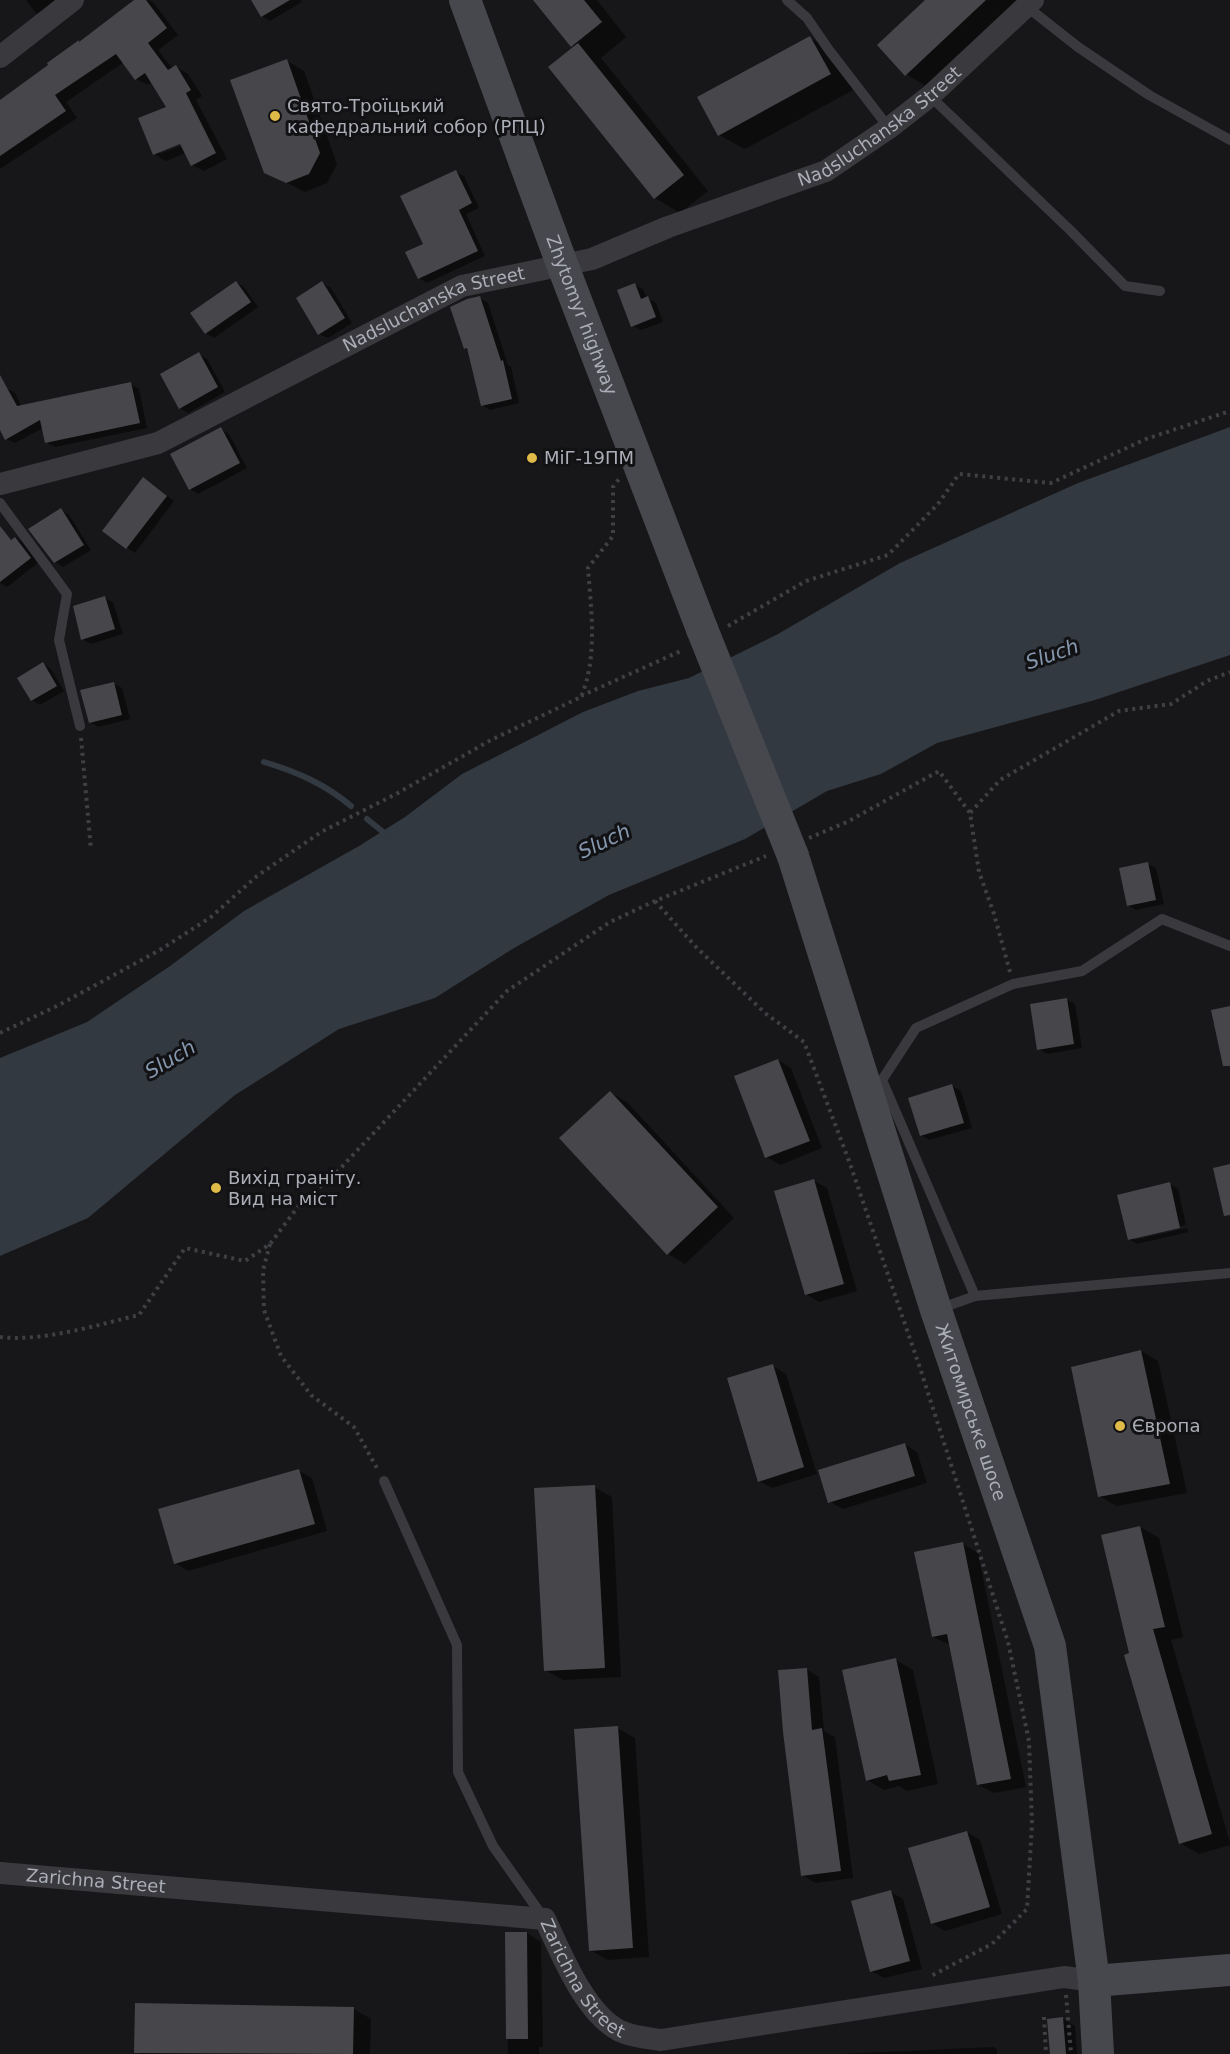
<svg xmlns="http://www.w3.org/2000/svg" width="1230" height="2054" viewBox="0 0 1230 2054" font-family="'DejaVu Sans',sans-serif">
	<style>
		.water { fill: #323941 }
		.shadow { fill: #0007; fill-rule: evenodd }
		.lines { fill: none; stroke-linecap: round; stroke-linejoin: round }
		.stream { stroke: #323941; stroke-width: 6 }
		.building { fill: #47474b }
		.path { stroke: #3f4044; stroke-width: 4; stroke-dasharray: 3 4.5; stroke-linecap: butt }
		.lane { stroke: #39393e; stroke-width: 10 }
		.street { stroke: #39393e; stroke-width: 22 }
		.secondary { stroke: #47484d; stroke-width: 32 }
		.secondary-bridge { stroke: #47484d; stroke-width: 32 }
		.poi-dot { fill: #dfba49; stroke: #121214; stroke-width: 2 }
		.labels { text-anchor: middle; stroke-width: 6; stroke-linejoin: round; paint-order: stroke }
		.poi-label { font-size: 18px; fill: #abaeb7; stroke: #121214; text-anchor: start }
		.street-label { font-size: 18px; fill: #abaeb7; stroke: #121214 }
		.water-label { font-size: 20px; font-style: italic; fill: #8698af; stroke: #121214 }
	</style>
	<rect width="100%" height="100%" fill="#171719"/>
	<polygon class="water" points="1230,427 1230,655 1095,700 937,743 881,774 827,791 745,839 609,895 514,948 435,998 339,1029 235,1095 88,1218 0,1256 0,1058 87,1022 170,966 244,911 359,846 405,817 462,774 583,712 638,691 689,678 778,634 900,563 1078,483"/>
	<g class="shadow">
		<polygon points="26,0 73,0 48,20 35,12"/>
		<path d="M136,0H149L153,2L178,35L158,50L173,69L176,67L188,74L202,96L196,100L227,159L204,171L192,165L186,153L166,161L154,154L169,108L152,82L148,85L136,79L124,62L66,102L77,118L0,169V101ZM187,140L188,143L160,154V151Z"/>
		<polygon points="253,0 300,0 302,2 270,21 262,16"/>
		<polygon points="535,0 597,0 626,37 601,58 708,191 680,213 655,198 574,47"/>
		<polygon points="927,0 1016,0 926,86 906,74"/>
		<polygon points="810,38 836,52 855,89 745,149 719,135"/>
		<polygon points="287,61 304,71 337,164 327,183 305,192 265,172"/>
		<polygon points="456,172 464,176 479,208 466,214 485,256 427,283 419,278 425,245"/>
		<polygon points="236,282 244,287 258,307 214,338 206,333"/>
		<polygon points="322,283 331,288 352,323 328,338 319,334"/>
		<polygon points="635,285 643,289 647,298 656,303 663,322 641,330 632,325"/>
		<polygon points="480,298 488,303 508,365 511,367 519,403 490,410 482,405 470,351 465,348"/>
		<polygon points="199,354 207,359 225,392 188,413 180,408"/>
		<polygon points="131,384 139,389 147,428 55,447 46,442 43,428 15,443 6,439 0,427 0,391 6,388 15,393 22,407"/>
		<polygon points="221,429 229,434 247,468 198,494 190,489"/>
		<polygon points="152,484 174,501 135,553 104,531"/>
		<polygon points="61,510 69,515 91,550 63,567 55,562"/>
		<polygon points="8,538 13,540 16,538 24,543 38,563 7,587 0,583 0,544"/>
		<polygon points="105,598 113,602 123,634 91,644 82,639"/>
		<polygon points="43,664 51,669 64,691 40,705 32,700"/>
		<polygon points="113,683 122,688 130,719 98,727 90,722"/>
		<polygon points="1148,864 1156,868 1164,904 1136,910 1128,905"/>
		<polygon points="1067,1000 1075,1004 1082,1048 1047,1054 1039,1049"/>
		<polygon points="778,1060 791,1068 822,1148 780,1165 767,1157"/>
		<polygon points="952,1086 961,1091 972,1128 929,1140 921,1135"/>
		<polygon points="611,1093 628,1103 734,1218 685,1264 668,1254"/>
		<polygon points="814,1181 827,1188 857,1291 819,1302 806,1294"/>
		<polygon points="1170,1184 1178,1189 1186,1225 1134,1237 1134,1240 1187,1228 1188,1232 1137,1244 1129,1239"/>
		<polygon points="1141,1351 1158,1361 1187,1493 1117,1506 1099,1496"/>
		<polygon points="773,1366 786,1374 817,1474 772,1488 759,1481"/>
		<polygon points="904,1444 917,1452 927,1483 843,1509 830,1502"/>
		<polygon points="299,1471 312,1478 327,1531 188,1571 175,1563"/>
		<polygon points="594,1487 612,1497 621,1677 563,1680 545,1670"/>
		<polygon points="1140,1527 1159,1538 1183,1637 1171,1640 1230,1843 1230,1845 1199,1854 1180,1843 1131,1654"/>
		<polygon points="963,1544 978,1553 1026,1787 994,1793 978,1785 950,1645 933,1637"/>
		<polygon points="896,1660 913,1670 938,1784 907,1791 899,1786 884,1790 867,1780"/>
		<polygon points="806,1669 819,1677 824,1731 835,1737 853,1878 815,1883 802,1875"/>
		<polygon points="617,1728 635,1738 649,1957 608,1960 590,1950"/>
		<polygon points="967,1832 980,1840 1002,1914 945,1931 932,1923"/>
		<polygon points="891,1892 903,1899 922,1969 884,1978 871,1971"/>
		<polygon points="527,1933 541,1942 543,2047 539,2047 539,2054 508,2054 506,1934"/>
		<polygon points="354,2009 371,2019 370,2054 140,2054 136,2052"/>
		<polygon points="1063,2019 1075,2026 1077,2054 1051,2054"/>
		<polygon points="993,2047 997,2049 997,2054 840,2054"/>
	</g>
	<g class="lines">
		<g class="stream">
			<path d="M264,762C297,772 325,784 351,806"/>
			<polyline points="367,819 388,836"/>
		</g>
	</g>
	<g class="building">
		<polygon points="134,0 146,0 167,28 148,43 168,70 176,65 191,90 186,93 216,153 191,166 180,144 153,155 138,118 166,107 145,73 135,80 116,54 55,95 66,111 0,156 0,100 48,65 47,63 79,40 79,42"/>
		<polygon points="251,0 290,0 261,17"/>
		<polygon points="533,0 584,0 602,22 571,47"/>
		<polygon points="925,0 986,0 905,76 877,45"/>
		<polygon points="810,36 831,74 718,136 697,97"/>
		<polygon points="578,43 684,175 654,199 548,67"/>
		<polygon points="287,59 320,153 309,174 286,183 264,173 230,80"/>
		<polygon points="456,170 472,203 459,210 478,251 418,279 405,252 423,244 400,196"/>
		<polygon points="236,281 251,302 205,334 190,313"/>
		<polygon points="322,281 345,318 318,335 296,298"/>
		<polygon points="635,283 641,299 648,296 656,317 631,327 617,290"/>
		<polygon points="480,296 501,361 503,360 512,399 481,406 467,348 464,349 450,307 467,299"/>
		<polygon points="199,352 218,387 179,409 160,374"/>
		<polygon points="0,375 17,406 131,382 140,423 45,443 40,420 5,440 0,430"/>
		<polygon points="221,427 240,463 189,490 170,454"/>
		<polygon points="143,477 167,496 126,549 102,531"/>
		<polygon points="61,508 84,545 54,563 28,529"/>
		<polygon points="0,526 11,540 15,537 31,558 0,582"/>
		<polygon points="105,596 115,629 81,640 73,606"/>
		<polygon points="43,662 57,686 31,701 17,678"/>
		<polygon points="114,682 122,715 89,723 80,690"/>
		<polygon points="1148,862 1156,900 1127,906 1119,868"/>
		<polygon points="1067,998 1074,1044 1037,1050 1030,1004"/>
		<polygon points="1230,1006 1230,1066 1223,1066 1211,1010"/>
		<polygon points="778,1059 810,1141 765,1158 734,1076"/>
		<polygon points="952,1084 964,1123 920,1136 908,1098"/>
		<polygon points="610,1091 718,1207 667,1255 559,1138"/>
		<polygon points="1230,1164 1230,1215 1224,1216 1213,1168"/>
		<polygon points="814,1179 844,1284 805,1295 774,1191"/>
		<polygon points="1170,1182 1180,1228 1128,1240 1117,1195"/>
		<polygon points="1141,1350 1170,1484 1098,1497 1071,1367"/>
		<polygon points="773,1364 804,1467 758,1482 727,1378"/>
		<polygon points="905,1443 915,1476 828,1503 818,1470"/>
		<polygon points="299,1469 315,1524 174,1564 158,1509"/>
		<polygon points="595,1485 605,1668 544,1671 534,1488"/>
		<polygon points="1140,1526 1165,1627 1153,1629 1212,1834 1179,1844 1124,1655 1129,1653 1101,1535"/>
		<polygon points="963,1542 1011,1779 977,1785 947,1634 932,1637 914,1552"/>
		<polygon points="896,1658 921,1775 889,1781 887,1775 866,1781 842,1670"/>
		<polygon points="807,1668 812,1730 822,1728 841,1871 801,1876 783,1732 778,1670"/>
		<polygon points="618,1726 633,1948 589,1951 574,1729"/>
		<polygon points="967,1831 990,1907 931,1924 908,1848"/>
		<polygon points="891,1890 910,1961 870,1972 851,1901"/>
		<polygon points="505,1932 527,1932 528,2039 506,2039"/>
		<polygon points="135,2003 354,2007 353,2054 134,2053"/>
		<polygon points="1063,2017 1066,2054 1050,2054 1047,2019"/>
	</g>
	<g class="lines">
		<g class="path">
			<polyline points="728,626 806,581 888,555 938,504 959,474 1051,483 1146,439 1230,411"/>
			<polyline points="581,696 683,650"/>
			<polyline points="81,738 91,850"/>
			<polyline points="809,838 847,822 939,771 970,813"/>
			<polyline points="655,901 696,947 765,1013 804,1042 849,1161 920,1368 1008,1642 1029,1741 1032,1824 1027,1909 992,1944 929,1977"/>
			<polyline points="1010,972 994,914 979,872 970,813 1000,780 1119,711 1171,704 1207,681 1230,672"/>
			<path d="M0,1033L57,1006L160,950L211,917L257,876L321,832L396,794L491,740L581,697C598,657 591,609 588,568L613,536V487L619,479"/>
			<polyline points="270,1244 263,1270 264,1310 281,1356 311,1395 354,1427 378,1470"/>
			<path d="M0,1337C42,1342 97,1325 139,1315L185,1248L245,1261L270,1244L300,1204L337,1172L507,991L610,922L655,901L766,856"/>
			<polyline points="1066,1995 1071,2053"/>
			<polyline points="1044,2017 1046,2054"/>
		</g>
		<g class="lane">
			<polyline points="787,0 807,18 829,50 889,128"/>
			<polyline points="1026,6 1078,47 1149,95 1230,140"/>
			<polyline points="930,96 1070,230 1125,286 1160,291"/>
			<polyline points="0,503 67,594 59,640 80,726"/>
			<polyline points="975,1296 882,1080 916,1028 1013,984 1082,971 1162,919 1230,946"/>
			<polyline points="939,1309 975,1296 1230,1273"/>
			<polyline points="384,1481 457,1645 458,1772 493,1846 543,1917"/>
		</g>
		<g class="street">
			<polyline points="0,57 73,0"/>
			<path id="s1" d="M0,484L158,443L462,286L592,259L668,227L826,171L889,128L930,96L1033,0"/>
			<path id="s2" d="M0,1873L545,1919C561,1953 585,2014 620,2031C633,2037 647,2038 661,2040L1064,1977L1094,1981"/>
		</g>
		<g class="secondary">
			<path id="s3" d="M465,0L562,264L702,629"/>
			<path id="s4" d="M793,856L936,1310L1050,1646L1094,1981L1098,2054"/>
			<polyline points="1094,1981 1230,1970"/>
		</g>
		<polyline class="secondary-bridge" points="702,629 793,856"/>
	</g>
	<g class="poi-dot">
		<circle cx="275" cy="116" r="6"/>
		<circle cx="532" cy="458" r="6"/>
		<circle cx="216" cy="1188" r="6"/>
		<circle cx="1120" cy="1426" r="6"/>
	</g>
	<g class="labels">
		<g class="poi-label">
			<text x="287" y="112">Свято-Троїцький<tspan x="287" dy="21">кафедральний собор (РПЦ)</tspan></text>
			<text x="544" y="464">МіГ-19ПМ</text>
			<text x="228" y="1184">Вихід граніту.<tspan x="228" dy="21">Вид на міст</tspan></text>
			<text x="1132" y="1432">Європа</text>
		</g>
		<g class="street-label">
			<text dy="6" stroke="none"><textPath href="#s1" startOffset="957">Nadsluchanska Street</textPath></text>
			<text dy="6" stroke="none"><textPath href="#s1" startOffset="471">Nadsluchanska Street</textPath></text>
			<text dy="6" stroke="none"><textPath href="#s3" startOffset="336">Zhytomyr highway</textPath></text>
			<text dy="6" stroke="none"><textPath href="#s4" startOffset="584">Житомирське шосе</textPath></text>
			<text dy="6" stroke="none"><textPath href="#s2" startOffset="96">Zarichna Street</textPath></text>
			<text dy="6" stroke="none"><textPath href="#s2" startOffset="618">Zarichna Street</textPath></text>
		</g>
		<g class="water-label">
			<text transform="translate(1052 654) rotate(-19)" y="7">Sluch</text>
			<text transform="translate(604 841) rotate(-25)" y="7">Sluch</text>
			<text transform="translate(170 1059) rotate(-31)" y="7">Sluch</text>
		</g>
	</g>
</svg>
